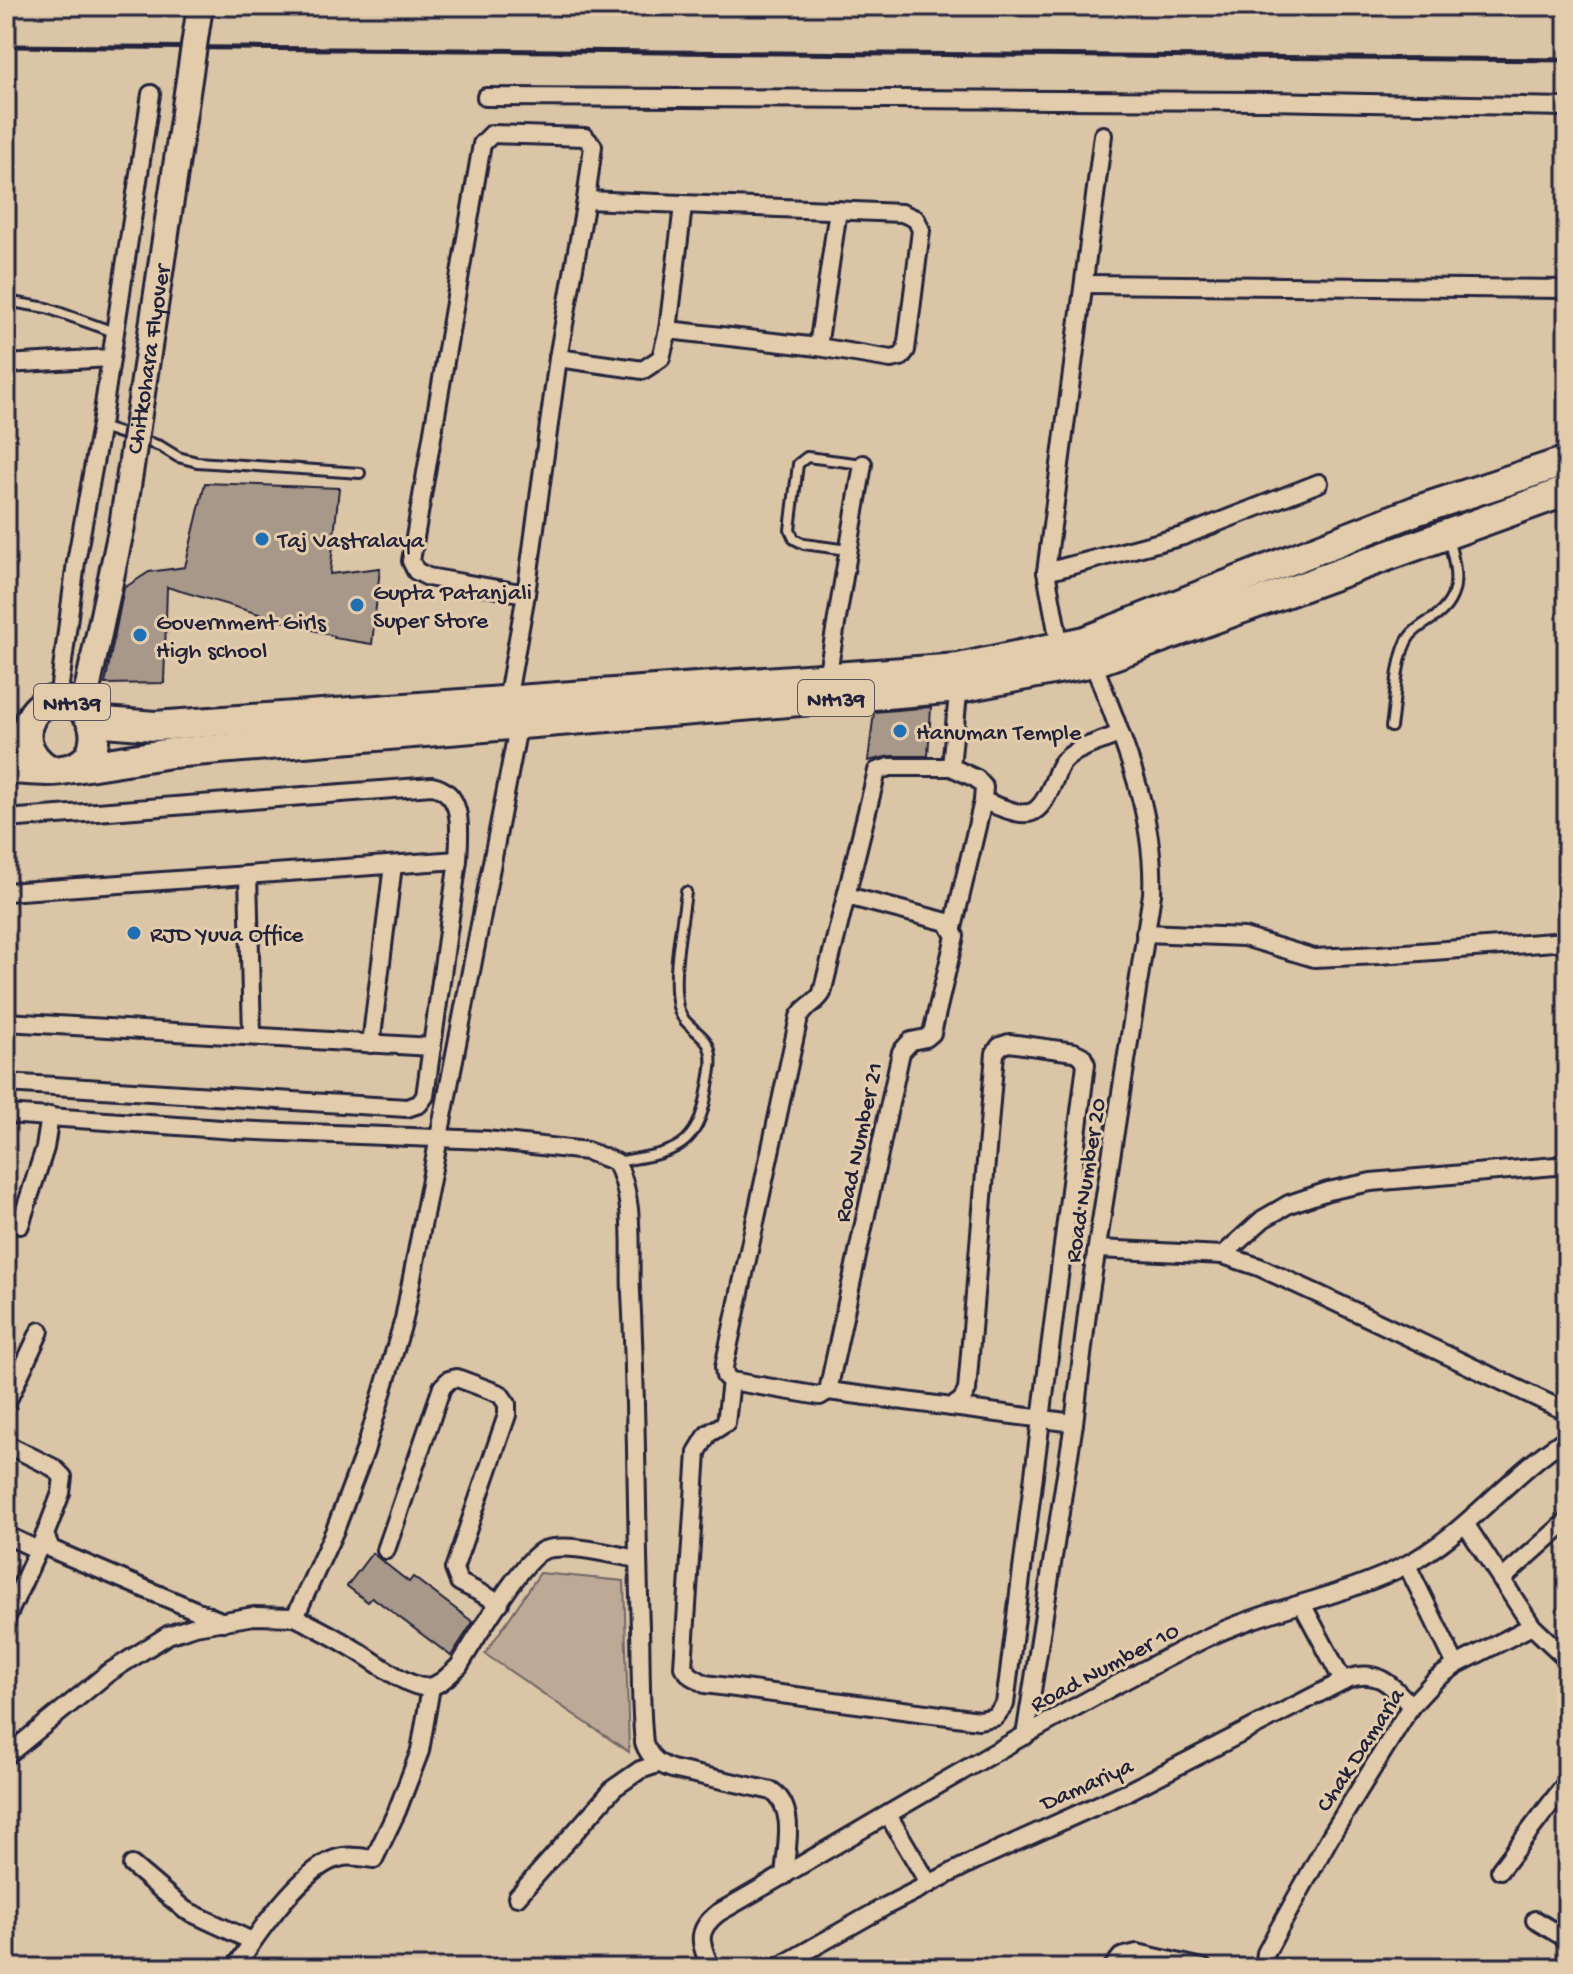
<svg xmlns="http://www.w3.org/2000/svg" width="1573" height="1974" viewBox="0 0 1573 1974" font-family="'Gochi Hand',sans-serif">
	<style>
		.green { fill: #bdaa96; stroke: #706668; stroke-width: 2 }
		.building { fill: #a79889; stroke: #22223b; stroke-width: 2 }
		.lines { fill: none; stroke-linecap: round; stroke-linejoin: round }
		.lane-casing { stroke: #22223b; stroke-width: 14 }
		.street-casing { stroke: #22223b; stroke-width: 22 }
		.primary-casing { stroke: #22223b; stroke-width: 30 }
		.highway-casing { stroke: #22223b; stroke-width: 34 }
		.lane { stroke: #e3ccac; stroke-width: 8 }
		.street { stroke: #e3ccac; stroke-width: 16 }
		.primary { stroke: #e3ccac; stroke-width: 24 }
		.highway { stroke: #e3ccac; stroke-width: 28 }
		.rail { stroke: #22223b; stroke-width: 5 }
		.primary-bridge-casing { stroke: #22223b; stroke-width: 30; stroke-linecap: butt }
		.primary-bridge { stroke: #e3ccac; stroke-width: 24 }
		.poi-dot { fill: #1f6fb2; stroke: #e3ccac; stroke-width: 3 }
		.labels { text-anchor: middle; stroke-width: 6; stroke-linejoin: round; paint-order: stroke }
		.shield { fill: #e3ccac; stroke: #5c555d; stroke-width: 2 }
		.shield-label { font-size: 22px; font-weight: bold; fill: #22223b }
		.street-label { font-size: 24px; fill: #22223b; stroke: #e3ccac }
		.poi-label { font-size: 24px; fill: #22223b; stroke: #e3ccac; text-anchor: start }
	</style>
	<rect width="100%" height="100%" fill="#dbc5a7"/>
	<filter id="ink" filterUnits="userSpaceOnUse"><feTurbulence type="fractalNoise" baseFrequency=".0125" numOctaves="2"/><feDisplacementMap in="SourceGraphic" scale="16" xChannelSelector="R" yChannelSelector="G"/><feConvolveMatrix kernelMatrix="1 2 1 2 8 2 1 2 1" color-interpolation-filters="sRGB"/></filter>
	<g filter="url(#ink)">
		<polygon class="green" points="540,1573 624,1581 629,1752 485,1654"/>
		<g class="building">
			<polygon points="205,483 339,488 330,574 380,568 372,644 334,638 334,636 167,587 164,683 105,684 124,588 149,572 185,567"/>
			<polygon points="931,707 928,756 890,756 868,761 874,712"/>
			<polygon points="372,1553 409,1582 413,1577 473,1622 451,1656 372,1597 368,1602 347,1586"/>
		</g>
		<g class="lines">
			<g class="lane-casing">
				<g id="lane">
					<polyline points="6,301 47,308 114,332"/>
					<polyline points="101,427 160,446 178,457 197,462 360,473"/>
					<polyline points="848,550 804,544 794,539 790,530 798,464 807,457 863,464"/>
					<path d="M1391,727C1395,704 1396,654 1410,636C1416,628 1426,623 1435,617C1464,596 1456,568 1448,538"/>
					<path d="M616,1162C671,1152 696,1153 707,1092C709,1079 714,1063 710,1050C705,1031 683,1028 678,1007C671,974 682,926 686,892"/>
				</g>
			</g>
			<g class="street-casing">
				<g id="street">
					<polyline points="486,97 1266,101 1567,107"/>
					<polyline points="586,200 902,213 916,219 921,230 906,350 901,357 891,359 818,347 668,330"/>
					<polyline points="1084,284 1567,289"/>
					<polyline points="818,347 838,210"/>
					<polyline points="558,358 643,370 661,358 668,330 683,206"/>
					<polyline points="6,364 110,358"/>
					<polyline points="1046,572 1183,536 1319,483"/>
					<polyline points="1060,647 1046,572 1103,135"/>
					<polyline points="827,678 863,464"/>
					<polyline points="58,700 76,562 101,425 151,94"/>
					<polyline points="507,701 526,594 558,358 586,200 593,146 585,137 492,134 482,144 411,561 416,571 428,577 526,594"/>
					<polyline points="951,767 977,779 984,787 983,801 953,928"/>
					<path d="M983,801C1026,816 1036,826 1055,778C1058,770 1060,763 1068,757C1081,746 1103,741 1119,734"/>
					<path d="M6,819L432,786C466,793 459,834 458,860L425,1096L419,1104L407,1108L6,1083"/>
					<polyline points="248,875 252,1036"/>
					<polyline points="6,892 458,860"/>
					<path d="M847,896L947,922L955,936L932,1033L926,1038L911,1041L901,1052L828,1391L820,1396L731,1381L725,1376L724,1367L799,1017C804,1006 816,1004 822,993L877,771L890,767H951L959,683"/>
					<polyline points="1145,933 1244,937 1314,958 1379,955 1567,941"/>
					<polyline points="6,1022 432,1047"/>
					<polyline points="371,1044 393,865"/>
					<path d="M6,1114L235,1130L486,1140L587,1151L616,1162C636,1200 629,1250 631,1293C637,1405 636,1516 640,1628C641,1666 640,1705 644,1743C650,1758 658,1764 672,1769L772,1791C797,1809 786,1848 784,1876"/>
					<polyline points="20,1225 45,1148 50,1116"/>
					<polyline points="1098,1249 1223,1255 1259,1267 1318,1294 1567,1412"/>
					<polyline points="1223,1255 1263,1219 1289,1204 1328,1191 1371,1182 1567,1165"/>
					<polyline points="731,1381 726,1423 708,1434 697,1452 683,1667 691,1676 705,1684 979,1720 995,1717 1005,1704 1086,1064 1082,1056 1074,1052 1009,1043 1000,1046 995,1053 967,1390 962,1400 952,1407 828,1391"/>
					<polyline points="6,1404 40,1331"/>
					<polyline points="952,1407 1074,1423"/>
					<polyline points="6,1444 54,1468 63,1477 61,1493 45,1535 51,1549 223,1622"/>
					<polyline points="1466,1525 1532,1626 1567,1659"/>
					<polyline points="6,1535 38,1550"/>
					<polyline points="386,1550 442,1387 449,1380 457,1378 500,1394 507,1404 507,1415 454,1569 459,1582 500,1603"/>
					<polyline points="1407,1565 1456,1665"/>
					<polyline points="1501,1580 1567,1521"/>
					<polyline points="1302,1604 1343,1681"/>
					<path d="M295,1617C316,1627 337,1638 356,1650C374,1660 408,1689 428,1687C441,1685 450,1674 459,1666C473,1643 523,1558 544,1550C567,1542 614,1555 638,1559"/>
					<polyline points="6,1619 45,1535"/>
					<path d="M1025,1736L1074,1423L1088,1305L1152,894C1156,811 1120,733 1091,657"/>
					<polyline points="6,1756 108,1673 168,1635 195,1626 254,1616 295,1617 335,1530 365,1451 404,1319 520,717"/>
					<polyline points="888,1815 929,1884"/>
					<polyline points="132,1865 185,1910 252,1941"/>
					<polyline points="1500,1870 1567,1782"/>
					<polyline points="517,1897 614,1788 640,1770 658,1764"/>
					<polyline points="1535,1920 1567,1939"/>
					<path d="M235,1968C255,1937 305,1862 343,1857C352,1855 364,1858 374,1859L397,1811L420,1751L431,1687"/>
					<path d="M711,1968C700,1943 695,1931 718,1913C879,1821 1037,1723 1202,1640C1267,1608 1341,1598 1406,1565C1468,1533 1509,1474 1567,1438"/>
					<path d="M777,1968L886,1906L974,1861L1131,1790L1347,1679C1378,1668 1391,1685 1411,1706"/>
					<polyline points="1112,1968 1121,1957 1137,1953 1203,1968"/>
					<polyline points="1264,1968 1266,1953 1276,1934 1330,1837 1411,1706 1435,1680 1456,1665 1532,1626"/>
				</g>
			</g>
			<g class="primary-casing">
				<polyline id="primary" points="83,709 122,526 132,460"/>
			</g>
			<g class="highway-casing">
				<g id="highway">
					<polyline points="92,721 155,726 959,668 1085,641 1415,511 1567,461"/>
					<polyline points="75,768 171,753 959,688 1094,662 1567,491"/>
					<path d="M6,769C35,769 89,782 94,741C96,728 91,716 81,708C42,678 0,739 48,769"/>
				</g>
			</g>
			<use href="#lane" class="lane"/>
			<use href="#street" class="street"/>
			<use href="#primary" class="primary"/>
			<use href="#highway" class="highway"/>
			<polyline class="rail" points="6,46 1567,60"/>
			<g class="primary-bridge-casing">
				<g id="primary-bridge">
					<path id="s1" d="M132,460L200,6"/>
				</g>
			</g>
			<use href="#primary-bridge" class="primary-bridge"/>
		</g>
	</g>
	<g class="poi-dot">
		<circle cx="262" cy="539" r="8"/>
		<circle cx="357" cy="605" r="8"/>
		<circle cx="140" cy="635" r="8"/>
		<circle cx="900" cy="731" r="8"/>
		<circle cx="134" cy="933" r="8"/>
	</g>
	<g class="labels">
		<g class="shield">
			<rect x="798" y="680" width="76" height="36" rx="6"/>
			<rect x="34" y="684" width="76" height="36" rx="6"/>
		</g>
		<g class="shield-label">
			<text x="836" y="706">NH139</text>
			<text x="72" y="710">NH139</text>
		</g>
		<g class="street-label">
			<text dy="8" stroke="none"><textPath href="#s1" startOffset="102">Chitkohara Flyover</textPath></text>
			<text transform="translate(857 1142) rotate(-78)" y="8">Road Number 21</text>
			<text transform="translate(1084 1180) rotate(-81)" y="8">Road Number 20</text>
			<text transform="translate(1104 1666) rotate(-28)" y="8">Road Number 10</text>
			<text transform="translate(1359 1749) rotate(-57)" y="8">Chak Damaria</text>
			<text transform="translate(1086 1783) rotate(-24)" y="8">Damariya</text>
		</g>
		<g class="poi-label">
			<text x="278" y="547">Taj Vastralaya</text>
			<text x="373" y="599">Gupta Patanjali<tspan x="373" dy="28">Super Store</tspan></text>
			<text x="156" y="629">Government Girls<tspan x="156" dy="28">High school</tspan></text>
			<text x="916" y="739">Hanuman Temple</text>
			<text x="150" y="941">RJD Yuva Office</text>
		</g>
	</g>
	<rect width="1573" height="1974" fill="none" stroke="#e3ccac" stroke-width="32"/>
	<rect x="16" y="16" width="1541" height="1942" fill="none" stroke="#22223b" stroke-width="3" filter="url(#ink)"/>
</svg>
